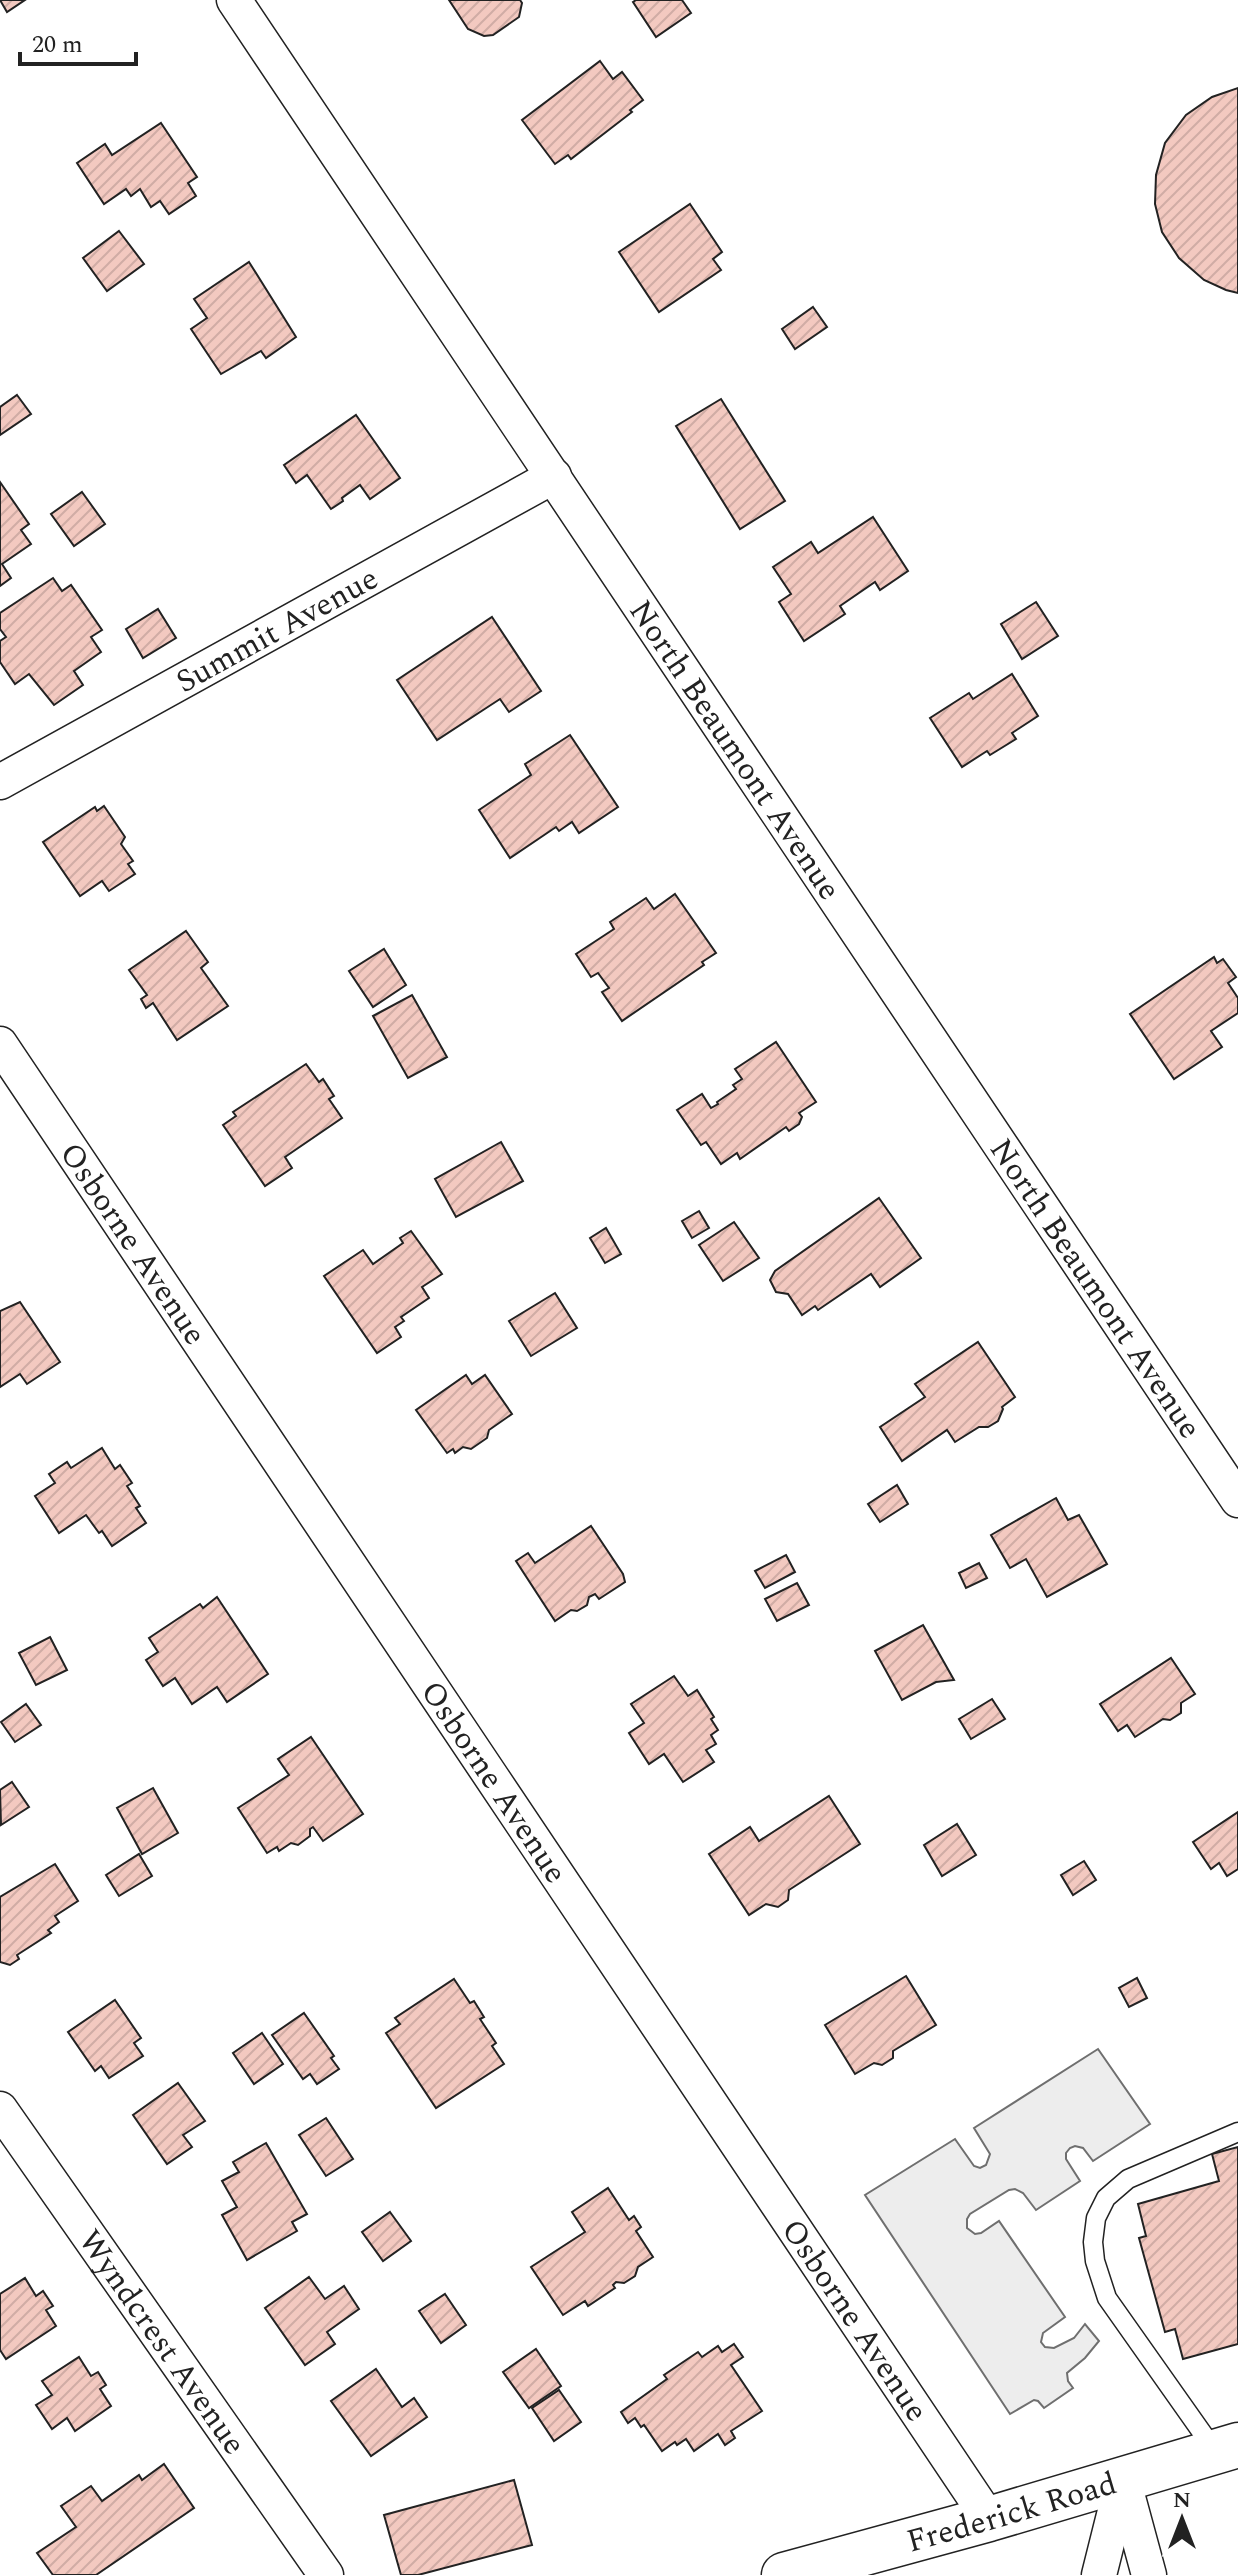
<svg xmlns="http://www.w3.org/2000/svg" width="1238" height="2575" viewBox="0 0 1238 2575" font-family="Spectral,serif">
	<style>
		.parking { fill: #ededed; stroke: #6f6f6f; stroke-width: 2 }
		.building { fill: url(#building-hatch); stroke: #222; stroke-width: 2 }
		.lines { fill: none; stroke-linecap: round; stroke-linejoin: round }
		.lane-casing { stroke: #222; stroke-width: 21 }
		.street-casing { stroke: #222; stroke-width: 37 }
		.primary-casing { stroke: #222; stroke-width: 47 }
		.lane { stroke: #fff; stroke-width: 18 }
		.street { stroke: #fff; stroke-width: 34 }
		.primary { stroke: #fff; stroke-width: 44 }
		.labels { text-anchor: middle; stroke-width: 6; stroke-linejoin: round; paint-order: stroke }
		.street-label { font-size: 32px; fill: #222; stroke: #fff }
	</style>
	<defs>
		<pattern id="building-hatch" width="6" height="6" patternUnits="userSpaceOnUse" patternTransform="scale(2)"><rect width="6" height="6" fill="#f3c9c0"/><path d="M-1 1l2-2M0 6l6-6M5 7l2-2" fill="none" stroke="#d0aca5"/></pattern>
	</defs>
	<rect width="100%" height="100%" fill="#fff"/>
	<polygon class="parking" points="1098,2049 1150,2124 1093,2161 1083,2148 1075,2146 1070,2148 1066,2153 1066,2159 1080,2181 1036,2210 1023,2193 1015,2189 1009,2190 970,2214 967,2219 967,2228 975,2234 981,2233 999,2221 1065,2317 1043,2333 1041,2342 1045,2347 1054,2348 1074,2338 1085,2324 1099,2341 1085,2358 1067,2373 1068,2381 1073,2388 1044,2408 1038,2401 1034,2400 1010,2414 865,2195 955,2139 974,2166 980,2168 986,2165 990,2154 974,2128"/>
	<g class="building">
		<polygon points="0,0 25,0 7,12"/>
		<polygon points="449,0 520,0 522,3 519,17 493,35 484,36 468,29"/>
		<polygon points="636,0 682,0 691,13 656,37 633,2"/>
		<polygon points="600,61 613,79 622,72 643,100 630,110 632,112 571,159 568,155 555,164 522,120"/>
		<polygon points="1238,88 1238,293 1226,290 1204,280 1179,258 1162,232 1155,204 1156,175 1165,143 1186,115 1212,97"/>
		<polygon points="161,123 197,177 188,183 196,196 169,214 160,201 151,207 140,189 131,196 126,189 104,204 77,163 105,144 112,155"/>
		<polygon points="690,204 722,252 713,259 721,270 659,312 619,252"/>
		<polygon points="119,231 144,264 107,291 83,258"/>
		<polygon points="249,262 296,337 266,358 261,351 221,374 191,329 207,318 194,299"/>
		<polygon points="813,307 827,327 795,349 782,329"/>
		<polygon points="17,395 31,414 0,435 0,407"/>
		<polygon points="721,399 785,501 740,529 676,426"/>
		<polygon points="356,415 400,478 370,499 360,485 342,498 343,501 331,509 307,475 296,483 284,465"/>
		<polygon points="0,482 29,524 21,530 31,544 2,564 11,578 0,586"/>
		<polygon points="82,492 105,524 74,546 51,514"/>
		<polygon points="873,517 908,571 880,590 875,582 840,606 845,614 804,641 779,602 791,594 773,567 811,542 818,553"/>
		<polygon points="53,578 62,591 71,585 102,630 91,637 101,652 74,671 83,685 54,705 29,674 15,684 0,662 0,641 6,637 0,629 0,613"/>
		<polygon points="1036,602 1058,636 1022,659 1001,624"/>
		<polygon points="158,609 176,638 143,658 126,629"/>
		<polygon points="492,617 541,691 509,712 500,699 437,740 397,680"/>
		<polygon points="1012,674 1038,716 1012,733 1016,739 990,755 987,751 962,767 930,718 969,693 973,699"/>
		<polygon points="570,735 618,807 579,833 572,822 559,831 556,827 510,858 479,810 531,775 525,764"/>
		<polygon points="104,806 125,837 121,844 133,861 128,864 135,874 109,891 102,881 80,896 43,842 95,807 97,811"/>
		<polygon points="675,894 716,953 702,962 704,965 622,1021 602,992 609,988 598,973 591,977 576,954 614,929 610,922 646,898 654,909"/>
		<polygon points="186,931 208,962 201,968 228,1006 177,1040 153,1003 146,1008 141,999 147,995 129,970"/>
		<polygon points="384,949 406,985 373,1007 349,971"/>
		<polygon points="1214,957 1217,963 1223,959 1236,977 1228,983 1238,998 1238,1013 1211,1031 1222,1047 1174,1079 1130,1014"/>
		<polygon points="412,995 447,1057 408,1078 373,1016"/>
		<polygon points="776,1042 816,1102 799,1113 802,1117 799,1124 789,1131 786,1127 740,1159 737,1153 721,1164 706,1142 701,1145 677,1110 702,1094 711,1108 718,1104 717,1102 736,1089 733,1085 742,1079 735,1069"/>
		<polygon points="306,1064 319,1082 323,1079 334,1096 329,1099 342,1118 285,1157 292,1168 265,1186 223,1125 236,1116 233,1112"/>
		<polygon points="501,1142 523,1181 456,1217 435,1179"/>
		<polygon points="879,1198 921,1258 880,1287 871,1274 818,1310 815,1306 802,1315 788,1294 776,1292 770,1280 775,1271"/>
		<polygon points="699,1211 709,1228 692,1238 682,1221"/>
		<polygon points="734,1222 759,1258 723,1281 699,1245"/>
		<polygon points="606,1228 621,1254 605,1263 590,1238"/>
		<polygon points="411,1231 442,1274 422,1287 429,1298 401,1317 404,1321 395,1327 401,1337 377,1353 324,1276 363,1250 373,1264 403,1243 400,1238"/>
		<polygon points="555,1293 577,1328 531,1356 509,1321"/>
		<polygon points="20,1302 60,1362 27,1384 20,1374 0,1387 0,1311"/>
		<polygon points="978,1342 1015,1397 1002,1407 1003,1409 998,1421 988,1427 979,1427 955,1442 947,1430 902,1461 880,1427 925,1397 915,1384"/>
		<polygon points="466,1375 472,1384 485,1375 512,1414 489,1430 487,1438 471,1449 463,1447 455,1453 453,1449 447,1453 416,1410"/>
		<polygon points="102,1448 115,1469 120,1465 132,1483 127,1486 140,1506 136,1508 146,1523 112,1546 102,1531 99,1533 86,1515 59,1533 35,1496 55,1483 49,1474 67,1462 71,1468"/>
		<polygon points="897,1485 908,1504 880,1522 868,1504"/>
		<polygon points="1056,1498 1068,1520 1079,1515 1107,1564 1047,1597 1026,1559 1010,1568 991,1535"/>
		<polygon points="591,1526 623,1574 625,1582 599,1599 595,1594 589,1597 587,1605 577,1611 571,1610 555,1621 516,1561 528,1553 535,1563"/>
		<polygon points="786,1555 795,1572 765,1588 755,1571"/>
		<polygon points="979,1563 987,1578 966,1588 959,1573"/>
		<polygon points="797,1583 809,1605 777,1621 765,1599"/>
		<polygon points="217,1597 268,1674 227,1702 217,1687 192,1704 175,1678 163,1686 146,1660 158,1652 149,1638 200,1604 203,1608"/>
		<polygon points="923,1625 954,1680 936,1682 902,1700 875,1651"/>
		<polygon points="50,1637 67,1670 36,1685 19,1653"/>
		<polygon points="1171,1658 1195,1694 1181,1703 1181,1713 1170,1720 1163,1719 1135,1737 1127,1725 1118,1731 1100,1704"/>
		<polygon points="674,1676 688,1696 697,1690 714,1717 711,1719 718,1730 711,1735 716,1744 706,1750 714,1762 683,1782 664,1754 649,1764 629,1733 644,1723 631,1704"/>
		<polygon points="992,1699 1005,1719 971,1739 959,1719"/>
		<polygon points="26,1704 41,1725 15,1742 1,1722"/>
		<polygon points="311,1737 363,1814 323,1841 313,1827 310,1829 310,1836 298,1845 291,1843 279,1851 277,1847 267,1853 238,1808 289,1775 278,1759"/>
		<polygon points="12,1782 29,1807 1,1825 0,1790"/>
		<polygon points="153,1788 178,1833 142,1854 117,1808"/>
		<polygon points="829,1796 860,1844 789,1890 788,1900 778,1907 766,1904 749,1915 709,1854 750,1827 759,1841"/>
		<polygon points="1238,1812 1238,1869 1227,1876 1219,1863 1211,1869 1193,1842"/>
		<polygon points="957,1824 976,1855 942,1876 924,1845"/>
		<polygon points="139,1854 152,1876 119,1896 106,1875"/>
		<polygon points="1084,1861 1096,1880 1073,1895 1061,1875"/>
		<polygon points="55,1864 78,1901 55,1916 59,1922 48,1930 51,1933 17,1955 19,1959 10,1965 0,1962 0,1897"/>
		<polygon points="906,1976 936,2025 893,2051 893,2058 882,2065 874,2063 855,2074 825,2025"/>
		<polygon points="1137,1978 1147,1998 1129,2007 1119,1988"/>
		<polygon points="454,1979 470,2003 474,2001 484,2017 480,2019 496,2043 492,2046 504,2064 436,2108 386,2033 400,2024 395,2018"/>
		<polygon points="115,2000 141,2038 134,2043 143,2056 109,2078 101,2066 95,2071 68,2032"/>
		<polygon points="304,2013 334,2056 331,2058 339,2069 317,2084 310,2074 303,2079 272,2035"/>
		<polygon points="262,2033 283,2064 254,2084 233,2053"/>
		<polygon points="178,2083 205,2121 183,2135 192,2147 167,2164 133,2115"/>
		<polygon points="326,2118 353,2159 326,2176 299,2135"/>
		<polygon points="266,2143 307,2214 292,2222 297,2231 247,2260 222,2215 237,2207 222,2181 239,2172 233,2162"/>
		<polygon points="1238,2147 1238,2344 1183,2359 1175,2329 1165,2332 1139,2238 1146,2236 1138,2204 1219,2181 1212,2154"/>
		<polygon points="608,2188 629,2220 634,2216 641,2227 636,2231 653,2257 638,2267 635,2276 624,2283 616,2282 613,2285 615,2288 588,2306 585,2301 563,2315 531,2267 585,2232 572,2212"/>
		<polygon points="390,2212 411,2241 383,2261 362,2232"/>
		<polygon points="309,2277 325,2299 344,2286 359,2309 327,2332 335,2344 305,2365 265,2308"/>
		<polygon points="25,2278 36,2296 43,2291 53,2306 46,2310 56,2326 6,2359 0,2350 0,2294"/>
		<polygon points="445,2294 466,2325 441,2343 419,2311"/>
		<polygon points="734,2344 743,2357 731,2365 762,2411 731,2431 735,2438 725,2445 718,2434 694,2451 686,2439 677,2445 675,2442 662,2451 644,2425 641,2427 635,2418 628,2423 621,2412 667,2379 664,2375 698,2352 702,2357 718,2346 722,2352"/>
		<polygon points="536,2349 561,2386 529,2408 503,2372"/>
		<polygon points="79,2357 91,2376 98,2372 106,2385 100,2389 111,2406 75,2431 67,2418 52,2429 36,2405 52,2395 42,2381"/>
		<polygon points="376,2369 402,2407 414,2398 427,2417 371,2456 331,2401"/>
		<polygon points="559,2390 581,2422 554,2441 532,2408"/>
		<polygon points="164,2464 194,2508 96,2575 53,2575 37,2553 76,2527 61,2506 91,2486 102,2501 139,2475 142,2480"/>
		<polygon points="514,2480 532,2545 418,2575 401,2575 384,2515"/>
	</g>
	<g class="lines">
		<g class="lane-casing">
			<polyline id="lane" points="1215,2451 1107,2298 1095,2261 1093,2242 1096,2218 1106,2198 1128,2179 1238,2132"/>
		</g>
		<g class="street-casing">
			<g id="street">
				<path id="s1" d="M234,0L1238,1500"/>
				<path id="s2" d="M0,782L554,476"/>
				<path id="s3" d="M0,1044L989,2519"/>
				<path id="s4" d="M0,2109L326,2575"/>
				<polyline points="1123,2479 1149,2575"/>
				<polyline points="1099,2575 1122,2483"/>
			</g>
		</g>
		<g class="primary-casing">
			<g id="primary">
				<path id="s5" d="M784,2575L989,2519L1238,2445"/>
			</g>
		</g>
		<use href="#lane" class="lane"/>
		<use href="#street" class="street"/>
		<use href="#primary" class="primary"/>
	</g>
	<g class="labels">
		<g class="street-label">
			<text dy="11" stroke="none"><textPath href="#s2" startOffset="316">Summit Avenue</textPath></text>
			<text dy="11" stroke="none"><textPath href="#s1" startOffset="902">North Beaumont Avenue</textPath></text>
			<text dy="11" stroke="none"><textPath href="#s3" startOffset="240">Osborne Avenue</textPath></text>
			<text dy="11" stroke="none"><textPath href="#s1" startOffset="1550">North Beaumont Avenue</textPath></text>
			<text dy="11" stroke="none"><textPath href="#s3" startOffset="888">Osborne Avenue</textPath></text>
			<text dy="11" stroke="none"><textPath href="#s3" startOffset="1536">Osborne Avenue</textPath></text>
			<text dy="11" stroke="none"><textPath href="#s4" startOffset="284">Wyndcrest Avenue</textPath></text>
			<text dy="11" stroke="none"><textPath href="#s5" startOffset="236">Frederick Road</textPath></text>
		</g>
	</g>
	<g transform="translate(1182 2519)" stroke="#ffffff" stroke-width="6" paint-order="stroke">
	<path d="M0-6L14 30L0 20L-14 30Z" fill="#222222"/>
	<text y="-12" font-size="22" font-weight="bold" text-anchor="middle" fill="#222222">N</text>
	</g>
	<path d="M20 52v12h116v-12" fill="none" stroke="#222222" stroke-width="4"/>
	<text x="32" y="52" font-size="24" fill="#222222" stroke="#ffffff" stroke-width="6" paint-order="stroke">20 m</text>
</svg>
